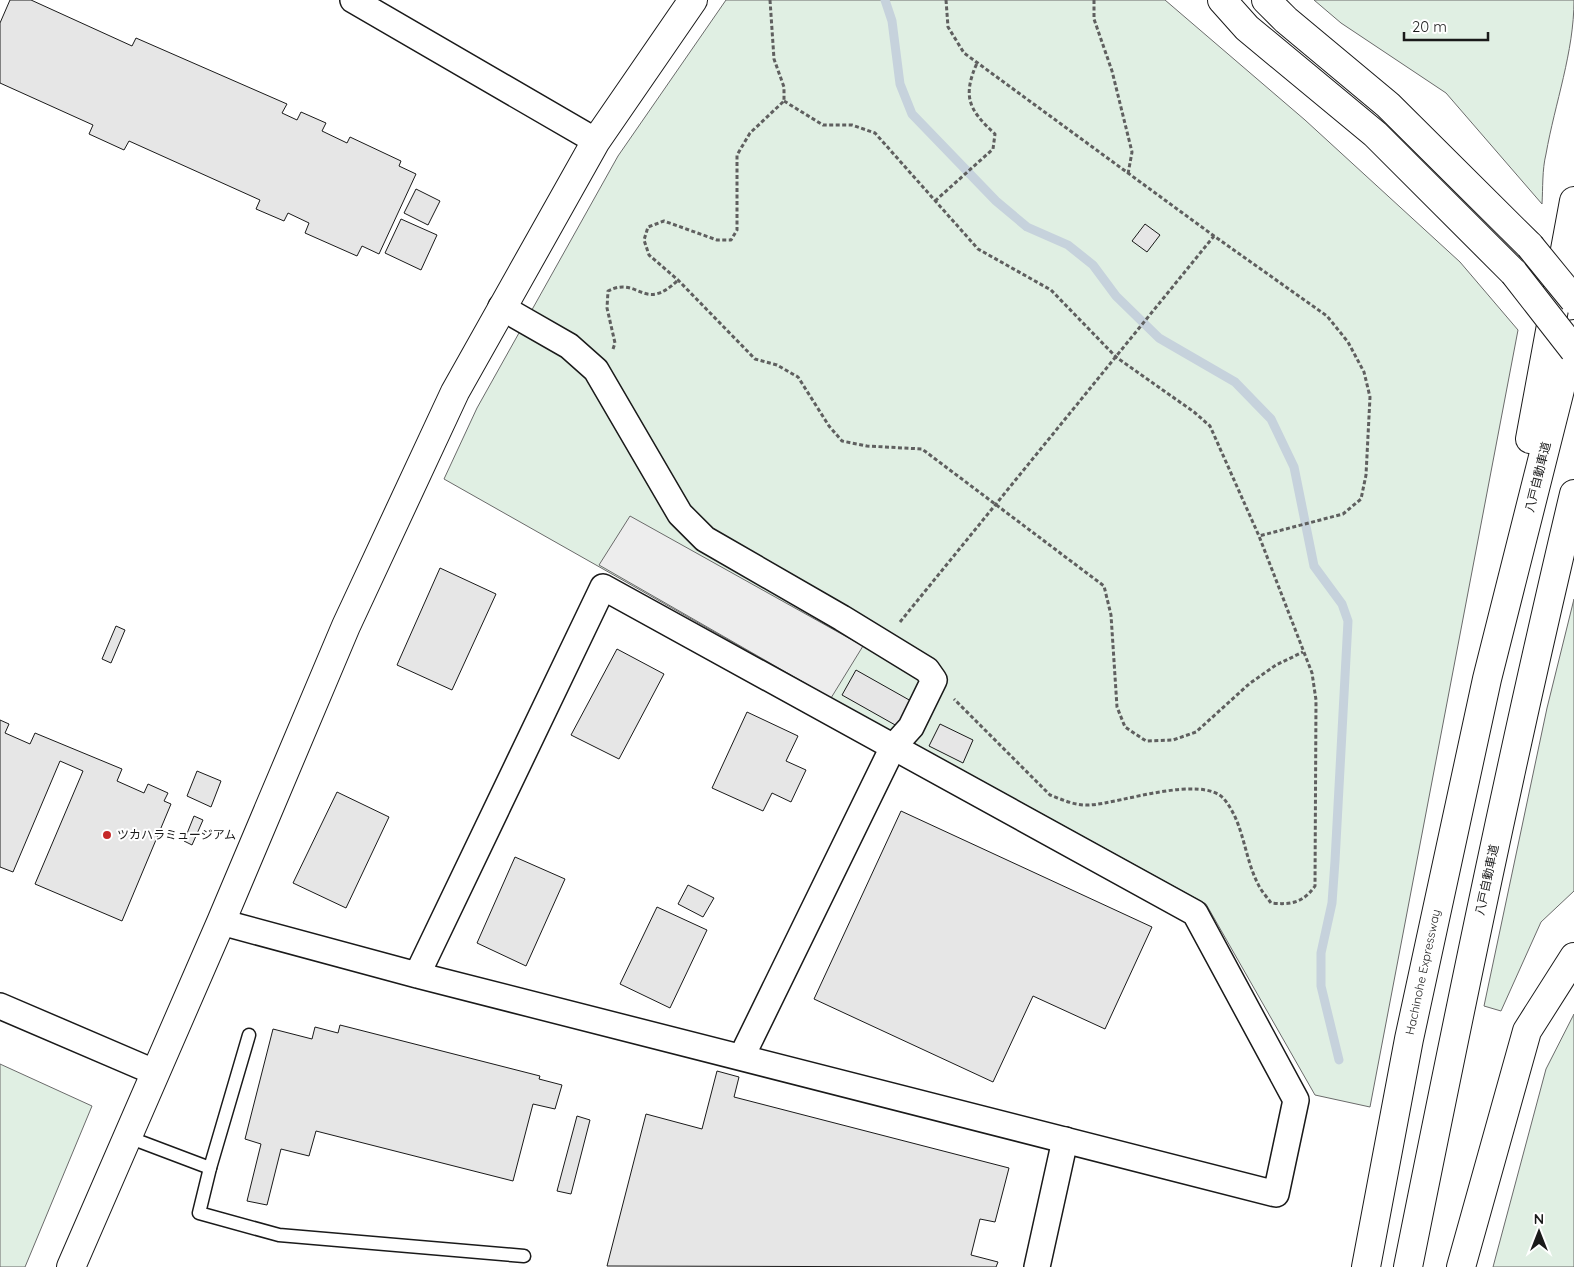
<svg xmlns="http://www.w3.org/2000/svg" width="1574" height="1267" viewBox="0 0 1574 1267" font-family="Quicksand,'Noto Sans JP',sans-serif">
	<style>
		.green { fill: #e0efe3; stroke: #6a6a6a }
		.parking { fill: #ededed; stroke: #6a6a6a }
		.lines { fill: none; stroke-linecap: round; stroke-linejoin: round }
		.stream { stroke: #c6d2dc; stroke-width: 9 }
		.building { fill: #e6e6e6; stroke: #1a1a1a }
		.lane-casing { stroke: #1a1a1a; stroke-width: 15 }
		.street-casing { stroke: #1a1a1a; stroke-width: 28 }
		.secondary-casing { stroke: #1a1a1a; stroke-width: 30 }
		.highway-casing { stroke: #1a1a1a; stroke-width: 30 }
		.path { stroke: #5f5f5f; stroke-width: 3; stroke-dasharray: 4 2.5; stroke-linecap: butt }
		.lane { stroke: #fff; stroke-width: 12 }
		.street { stroke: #fff; stroke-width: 25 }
		.secondary { stroke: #fff; stroke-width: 28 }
		.highway { stroke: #fff; stroke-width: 28 }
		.highway-bridge-casing { stroke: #1a1a1a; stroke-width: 30; stroke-linecap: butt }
		.highway-bridge { stroke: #fff; stroke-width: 28 }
		.poi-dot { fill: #c62828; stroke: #fff; stroke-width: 2 }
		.labels { text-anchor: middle; stroke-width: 4; stroke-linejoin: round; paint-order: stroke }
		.street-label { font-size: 12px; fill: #1a1a1a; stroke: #fff }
		.poi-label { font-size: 12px; fill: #1a1a1a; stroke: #fff; text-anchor: start }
	</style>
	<rect width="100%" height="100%" fill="#fff"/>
	<g class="green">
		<polygon points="726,0 1165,0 1305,120 1460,262 1518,330 1370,1107 1315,1095 1206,904 831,698 444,479 477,408 618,156"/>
		<path d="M1314,0H1574C1574,52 1555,103 1546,154C1542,170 1543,188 1542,204L1446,93L1341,23Z"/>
		<polygon points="1574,599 1574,891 1541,922 1501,1011 1484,1006 1547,708"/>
		<polygon points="1574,1014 1574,1267 1493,1267 1546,1069"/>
		<polygon points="0,1064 92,1106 25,1267 0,1267"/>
	</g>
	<polygon class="parking" points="630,516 863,646 831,698 599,565"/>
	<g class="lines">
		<polyline class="stream" points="885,0 892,21 900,84 912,114 996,201 1027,227 1068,245 1093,265 1116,296 1159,338 1235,382 1271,419 1294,467 1314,566 1342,604 1348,621 1335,861 1332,903 1321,953 1321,986 1339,1060"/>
	</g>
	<g class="building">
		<polygon points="10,0 31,0 132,46 136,38 287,104 282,113 297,120 301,112 326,123 322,131 347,143 350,137 401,161 399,166 416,174 379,254 362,246 357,256 305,233 309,223 288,213 284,221 256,209 260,200 129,141 124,150 89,134 93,125 0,83 0,23"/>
		<polygon points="416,189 440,201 428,225 404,213"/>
		<polygon points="401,219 437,235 421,270 385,253"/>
		<polygon points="1145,224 1160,235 1147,252 1132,241"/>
		<polygon points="440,568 496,594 452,690 397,665"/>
		<polygon points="116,626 125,630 111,663 102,659"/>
		<polygon points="617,649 664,674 619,759 571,735"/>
		<polygon points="856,670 911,701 897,726 842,695"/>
		<polygon points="747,712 798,736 786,761 806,770 791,802 772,793 763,811 712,788"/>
		<polygon points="0,720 9,724 5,733 30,744 35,733 122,769 117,781 144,793 148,784 168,793 164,801 171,804 122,921 35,884 83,771 60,761 13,872 0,867"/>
		<polygon points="940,724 973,740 963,763 929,746"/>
		<polygon points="197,771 221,781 211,807 187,796"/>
		<polygon points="337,792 389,817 346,908 293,883"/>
		<polygon points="901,811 1152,927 1105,1029 1033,996 993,1082 814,999"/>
		<polygon points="194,816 203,820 192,845 184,841"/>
		<polygon points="515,857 565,879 526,966 477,943"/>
		<polygon points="688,885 714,898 703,917 678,904"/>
		<polygon points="657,907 707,930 670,1008 620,984"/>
		<polygon points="340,1025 540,1076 539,1079 562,1085 555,1109 533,1104 513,1181 316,1131 309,1156 281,1149 267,1205 247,1201 261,1144 245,1139 273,1029 312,1039 315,1027 338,1033"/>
		<polygon points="717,1071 739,1077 734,1097 1009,1168 995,1222 980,1219 971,1255 998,1262 996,1267 607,1266 646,1114 702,1129"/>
		<polygon points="577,1116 590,1120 571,1194 557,1191"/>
	</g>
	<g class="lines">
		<g class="lane-casing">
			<g id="lane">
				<polyline points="128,1137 210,1168 199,1213 279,1235 524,1256"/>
				<polyline points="210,1168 249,1035"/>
			</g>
		</g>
		<g class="street-casing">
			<g id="street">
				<polyline points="353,0 596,141"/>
				<polyline points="501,307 569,346 596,370 680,514 705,539 842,618 927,670 934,680 911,727 893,747 742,1056"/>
				<polyline points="221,922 417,975 1276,1194 1296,1100 1195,913 603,587 417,975"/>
				<polyline points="0,1006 154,1072"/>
				<polyline points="1037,1267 1065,1140"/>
			</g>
		</g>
		<g class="secondary-casing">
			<polyline id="secondary" points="71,1267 221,922 346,626 455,392 596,141 693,0"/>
		</g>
		<g class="highway-casing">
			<g id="highway">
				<polyline points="1222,0 1247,28 1375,134 1514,273"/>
				<polyline points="1266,0 1286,20 1388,105 1530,246"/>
				<polyline points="1530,439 1574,201"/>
				<polyline points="1366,1267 1409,1039 1487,679 1574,334"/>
				<path d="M1408,1267C1460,1008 1513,750 1574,494"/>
				<polyline points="1461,1267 1527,1031 1574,957"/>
			</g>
		</g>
		<g class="path">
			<polyline points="770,0 774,59 784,87 784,101 750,133 737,155 737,230 731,240 717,240 664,221 648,227 644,240 649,255 678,280 755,359 777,365 798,377 829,426 842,441 867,446 922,449 1104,586 1111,615 1117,707 1125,727 1146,741 1173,740 1196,732 1249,684 1276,665 1303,652"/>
			<polyline points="946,0 948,27 964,53 1214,236 1327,316 1348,342 1364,372 1370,397 1366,475 1361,499 1343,514 1259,536"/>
			<polyline points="1094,0 1094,19 1112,71 1132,152 1128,174"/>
			<path d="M784,101L823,125H852L875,133L978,249L1051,290L1116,357L1194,412L1210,426L1259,536L1312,673L1316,700L1315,886C1303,903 1291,905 1271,903C1267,897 1261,891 1258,884C1244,857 1244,823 1224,799C1202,774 1121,803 1090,805C1076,806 1063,800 1050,795L954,699"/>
			<path d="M935,201L993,149L995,134C969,110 962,97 977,63"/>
			<path d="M613,349L615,343L607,308L608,291C639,275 643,314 678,280"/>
			<polyline points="900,622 1214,236"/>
		</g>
		<use href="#lane" class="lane"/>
		<use href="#street" class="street"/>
		<use href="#secondary" class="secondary"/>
		<use href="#highway" class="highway"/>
		<g class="highway-bridge-casing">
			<g id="highway-bridge">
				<polyline points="1530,246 1574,300"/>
				<polyline points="1514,273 1574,350"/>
			</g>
		</g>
		<use href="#highway-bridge" class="highway-bridge"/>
	</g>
	<circle class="poi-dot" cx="107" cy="835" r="5"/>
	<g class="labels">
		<g class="street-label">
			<text transform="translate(1538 477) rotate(-76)" y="4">八戸自動車道</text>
			<text transform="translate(1487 880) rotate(-78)" y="4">八戸自動車道</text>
			<text transform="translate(1423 972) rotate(-78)" y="4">Hachinohe Expressway</text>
		</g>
		<g class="poi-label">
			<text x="117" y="839">ツカハラミュージアム</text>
		</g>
	</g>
	<g transform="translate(1539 1232)" stroke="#ffffff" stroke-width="4" paint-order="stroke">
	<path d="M0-4L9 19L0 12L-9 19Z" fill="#1a1a1a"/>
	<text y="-8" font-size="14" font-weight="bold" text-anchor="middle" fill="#1a1a1a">N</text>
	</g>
	<path d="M1404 32v8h84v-8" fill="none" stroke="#1a1a1a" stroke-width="2.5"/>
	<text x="1412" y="32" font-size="15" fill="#1a1a1a" stroke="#ffffff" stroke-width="4" paint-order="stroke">20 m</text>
</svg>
